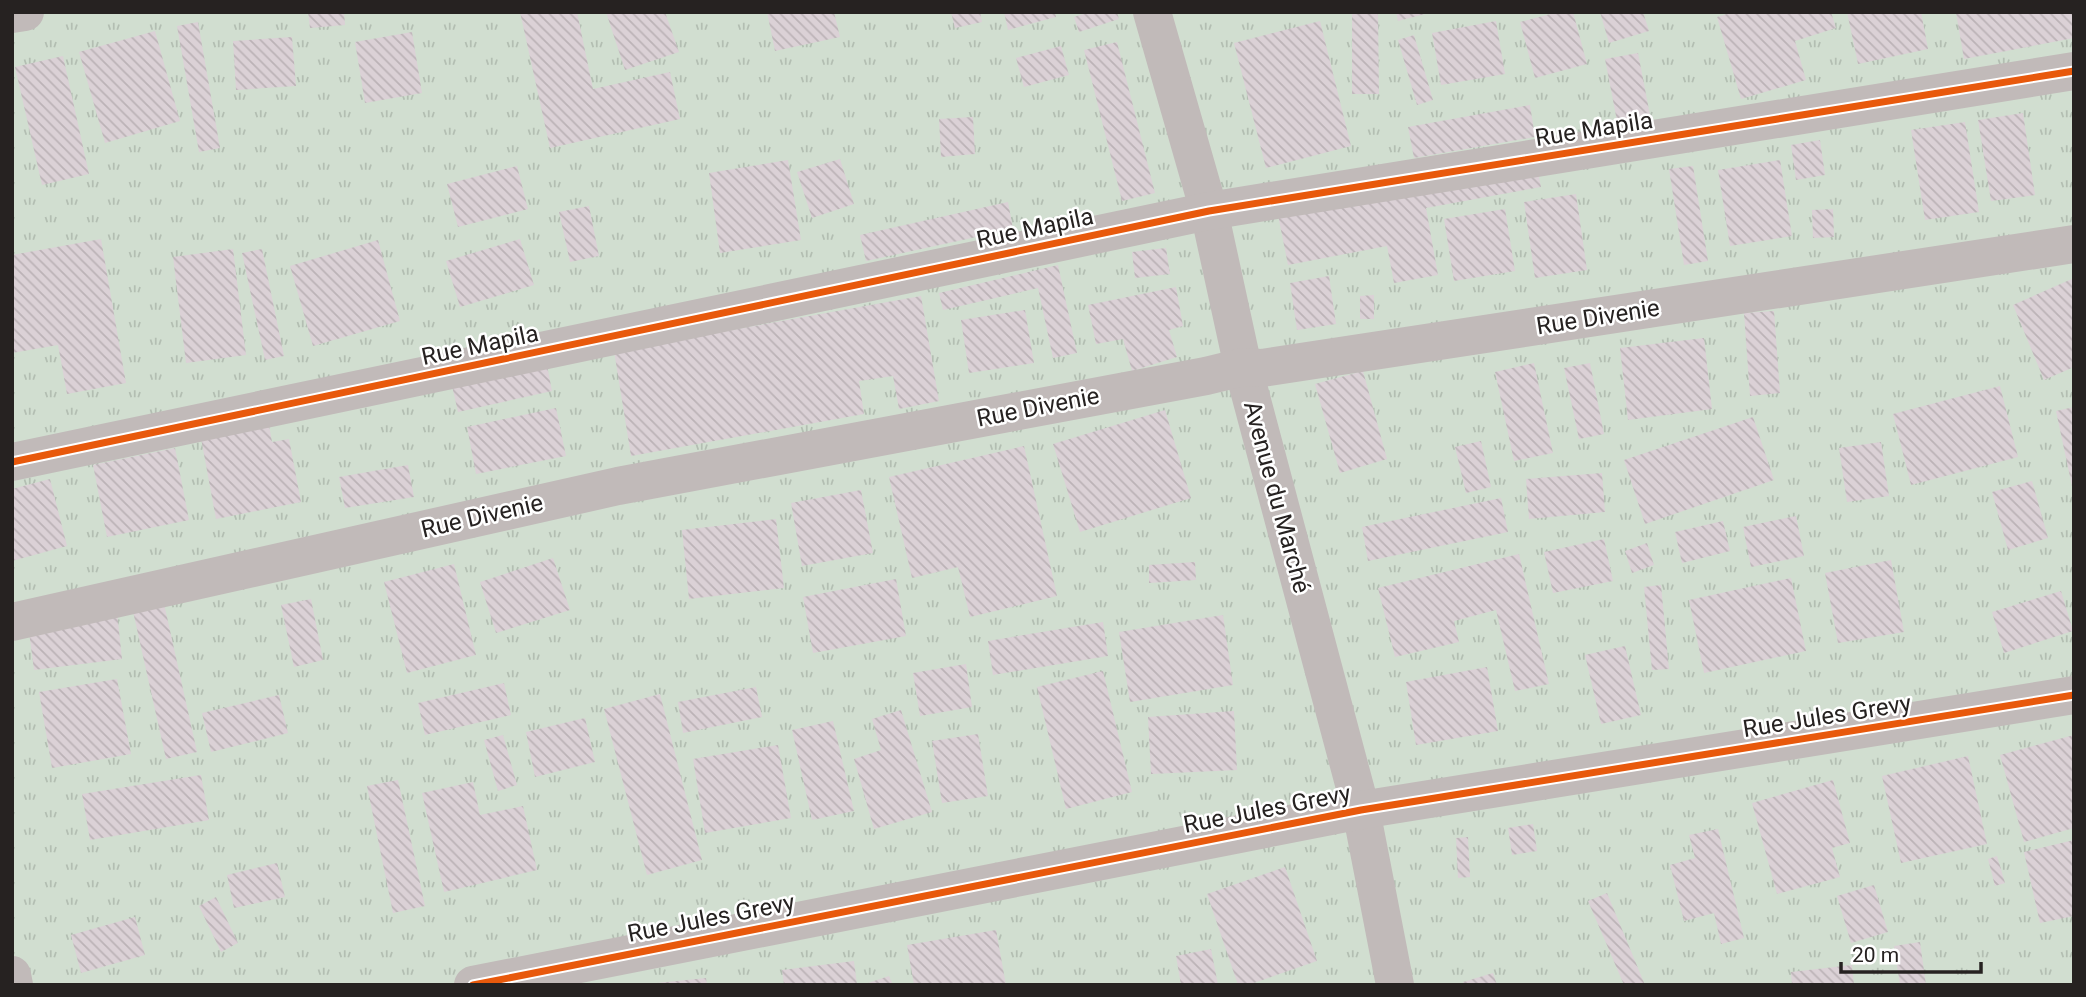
<svg xmlns="http://www.w3.org/2000/svg" width="2086" height="997" viewBox="0 0 2086 997" font-family="Roboto,sans-serif">
	<style>
		.grass { fill: url(#grass-tufts) }
		.building { fill: url(#building-back-hatch) }
		.lines { fill: none; stroke-linecap: round; stroke-linejoin: round }
		.street { stroke: #c1bab9; stroke-width: 38 }
		.cycleway-casing { stroke: #fff; stroke-width: 11 }
		.cycleway { stroke: #e8590c; stroke-width: 7 }
		.labels { text-anchor: middle; stroke-width: 5; stroke-linejoin: round; paint-order: stroke }
		.street-label { font-size: 24px; fill: #262221; stroke: #fff }
	</style>
	<defs>
		<pattern id="grass-tufts" width="24" height="20" patternUnits="userSpaceOnUse" patternTransform="scale(1.75)"><rect width="24" height="20" fill="#d1ded0"/><path d="M3 7l-1-3M5 7V3M7 7l1-3M15 17l-1-3M17 17v-4M19 17l1-3" fill="none" stroke="#b3beb2"/></pattern>
		<pattern id="building-back-hatch" width="6" height="6" patternUnits="userSpaceOnUse" patternTransform="scale(1.75)"><rect width="6" height="6" fill="#dbd1d6"/><path d="M-1 5l2 2M0 0l6 6M5-1l2 2" fill="none" stroke="#bcb3b7"/></pattern>
	</defs>
	<rect width="100%" height="100%" fill="#f4eeec"/>
	<rect class="grass" x="12" y="12" width="2062" height="973"/>
	<g class="building">
		<polygon points="308,12 344,12 345,25 310,28"/>
		<polygon points="520,12 577,12 593,89 670,72 680,119 550,148"/>
		<polygon points="606,12 665,12 679,52 625,70"/>
		<polygon points="767,12 834,12 840,37 775,51"/>
		<polygon points="951,12 980,12 982,22 955,28"/>
		<polygon points="1004,12 1055,12 1056,17 1008,30"/>
		<polygon points="1089,12 1117,12 1119,19 1079,32 1074,17"/>
		<polygon points="1352,12 1378,12 1379,94 1352,94"/>
		<polygon points="1396,12 1429,12 1429,13 1398,21"/>
		<polygon points="1558,12 1573,12 1587,64 1535,78 1520,22"/>
		<polygon points="1600,12 1643,12 1649,31 1609,43"/>
		<polygon points="1733,12 1831,12 1836,28 1795,41 1806,80 1741,99 1717,17"/>
		<polygon points="1847,12 1921,12 1928,49 1858,64"/>
		<polygon points="2074,12 2074,38 1964,59 1956,13"/>
		<polygon points="1320,21 1351,146 1266,168 1234,43"/>
		<polygon points="1496,21 1505,74 1441,85 1432,33"/>
		<polygon points="198,22 220,148 199,152 177,26"/>
		<polygon points="155,31 180,121 105,143 79,52"/>
		<polygon points="412,32 422,93 365,103 355,42"/>
		<polygon points="1414,35 1433,100 1417,105 1398,40"/>
		<polygon points="292,37 296,86 236,90 233,41"/>
		<polygon points="1117,42 1155,193 1122,201 1084,50"/>
		<polygon points="1061,46 1069,75 1024,87 1016,58"/>
		<polygon points="1638,53 1650,115 1617,121 1605,59"/>
		<polygon points="63,56 89,174 42,185 15,67"/>
		<polygon points="1530,105 1535,137 1414,158 1408,127"/>
		<polygon points="2023,113 2035,195 1991,201 1978,120"/>
		<polygon points="973,117 975,154 941,157 939,119"/>
		<polygon points="1965,122 1979,212 1925,220 1911,130"/>
		<polygon points="1820,140 1825,175 1796,180 1791,145"/>
		<polygon points="840,159 854,204 812,218 797,172"/>
		<polygon points="788,160 801,240 720,253 709,173"/>
		<polygon points="1780,160 1792,236 1730,246 1718,170"/>
		<polygon points="517,166 528,209 458,227 447,184"/>
		<polygon points="1693,166 1708,261 1684,265 1669,169"/>
		<polygon points="1537,167 1541,187 1426,208 1438,275 1394,283 1387,246 1288,265 1278,215"/>
		<polygon points="1576,194 1587,270 1535,278 1524,202"/>
		<polygon points="1008,202 1013,229 866,261 860,235"/>
		<polygon points="589,206 599,256 570,262 559,212"/>
		<polygon points="1505,209 1515,271 1454,281 1444,219"/>
		<polygon points="1833,209 1834,237 1813,238 1812,210"/>
		<polygon points="101,239 126,383 67,394 58,345 12,353 12,255"/>
		<polygon points="520,239 534,285 460,307 446,261"/>
		<polygon points="378,240 400,321 313,346 290,266"/>
		<polygon points="1166,248 1170,274 1135,278 1132,252"/>
		<polygon points="233,249 246,355 186,363 173,257"/>
		<polygon points="262,249 284,356 265,360 242,253"/>
		<polygon points="1058,265 1077,353 1053,358 1038,288 943,310 939,293"/>
		<polygon points="1329,276 1336,324 1297,330 1290,283"/>
		<polygon points="2074,278 2074,367 2044,380 2013,305"/>
		<polygon points="1176,287 1183,326 1169,330 1177,357 1132,371 1123,339 1096,344 1088,305"/>
		<polygon points="1374,295 1374,319 1360,319 1360,296"/>
		<polygon points="921,296 939,401 899,409 893,376 859,381 864,414 631,456 614,351"/>
		<polygon points="1025,310 1034,363 969,373 961,320"/>
		<polygon points="1774,311 1780,393 1750,396 1744,313"/>
		<polygon points="1704,338 1712,409 1628,420 1620,348"/>
		<polygon points="1534,363 1553,453 1514,461 1495,372"/>
		<polygon points="1590,363 1604,434 1579,439 1564,368"/>
		<polygon points="547,365 552,391 458,412 452,386"/>
		<polygon points="1363,371 1387,459 1340,473 1315,384"/>
		<polygon points="2000,386 2018,457 1911,485 1893,414"/>
		<polygon points="2074,407 2074,491 2073,491 2056,411"/>
		<polygon points="556,408 566,456 476,474 467,427"/>
		<polygon points="1165,410 1191,498 1080,532 1053,444"/>
		<polygon points="1753,417 1774,480 1645,524 1624,460"/>
		<polygon points="268,419 272,442 289,439 301,502 216,519 200,433"/>
		<polygon points="1481,441 1491,487 1466,493 1455,447"/>
		<polygon points="1881,442 1889,496 1847,502 1839,448"/>
		<polygon points="1024,446 1057,596 970,617 958,567 912,578 889,477"/>
		<polygon points="175,448 189,520 107,537 93,465"/>
		<polygon points="408,465 414,497 345,508 339,477"/>
		<polygon points="1602,473 1605,512 1529,519 1526,479"/>
		<polygon points="50,479 67,546 12,561 12,489"/>
		<polygon points="2032,481 2048,538 2008,550 1992,492"/>
		<polygon points="861,490 873,553 802,566 791,503"/>
		<polygon points="1501,498 1508,532 1368,561 1362,527"/>
		<polygon points="1796,516 1804,556 1751,567 1743,527"/>
		<polygon points="776,519 784,588 689,599 682,530"/>
		<polygon points="1723,521 1730,551 1682,563 1675,532"/>
		<polygon points="1604,539 1613,581 1553,593 1544,552"/>
		<polygon points="1647,543 1654,565 1632,573 1625,551"/>
		<polygon points="1519,554 1549,684 1515,691 1496,610 1454,621 1459,642 1395,657 1378,588"/>
		<polygon points="553,558 570,610 496,633 480,582"/>
		<polygon points="1891,560 1904,632 1838,643 1825,573"/>
		<polygon points="1195,562 1196,580 1149,583 1149,565"/>
		<polygon points="454,564 476,655 407,673 384,582"/>
		<polygon points="1791,578 1806,651 1704,673 1689,600"/>
		<polygon points="896,579 906,636 813,653 803,597"/>
		<polygon points="1661,585 1669,669 1652,670 1644,587"/>
		<polygon points="2061,591 2073,631 2004,653 1992,612"/>
		<polygon points="163,599 197,752 166,759 132,607"/>
		<polygon points="311,599 323,660 294,667 281,605"/>
		<polygon points="117,612 122,659 34,670 28,624"/>
		<polygon points="1223,615 1233,685 1130,702 1119,632"/>
		<polygon points="1103,622 1108,656 993,675 988,641"/>
		<polygon points="1625,646 1641,715 1601,724 1585,655"/>
		<polygon points="966,664 972,707 920,716 913,673"/>
		<polygon points="1487,667 1498,731 1416,745 1406,682"/>
		<polygon points="1103,671 1132,792 1066,809 1037,687"/>
		<polygon points="117,679 131,754 52,768 39,692"/>
		<polygon points="504,683 511,715 425,735 418,703"/>
		<polygon points="756,687 762,717 683,733 678,702"/>
		<polygon points="660,694 702,860 647,875 604,709"/>
		<polygon points="279,695 288,733 211,752 202,713"/>
		<polygon points="901,710 932,812 874,829 854,759 881,750 872,719"/>
		<polygon points="1234,711 1237,770 1151,774 1148,717"/>
		<polygon points="585,718 595,762 535,777 526,732"/>
		<polygon points="833,721 854,811 812,820 792,730"/>
		<polygon points="978,734 988,796 942,803 932,741"/>
		<polygon points="503,735 517,785 498,791 484,740"/>
		<polygon points="2074,735 2074,828 2024,842 2000,755"/>
		<polygon points="778,745 791,818 705,833 693,759"/>
		<polygon points="1968,756 1987,844 1901,863 1882,776"/>
		<polygon points="201,775 209,820 90,840 82,794"/>
		<polygon points="398,780 425,906 393,913 367,786"/>
		<polygon points="1833,780 1850,843 1832,848 1840,877 1777,894 1752,803"/>
		<polygon points="473,782 480,815 523,806 537,870 444,892 422,793"/>
		<polygon points="1533,824 1537,851 1512,855 1508,828"/>
		<polygon points="1718,829 1744,938 1721,944 1714,913 1684,921 1670,865 1695,858 1689,835"/>
		<polygon points="1468,837 1470,877 1458,878 1456,838"/>
		<polygon points="2074,840 2074,916 2040,923 2024,852"/>
		<polygon points="1997,856 2005,883 1995,886 1988,859"/>
		<polygon points="277,863 285,897 234,908 227,875"/>
		<polygon points="1285,867 1317,961 1248,985 1238,985 1207,894"/>
		<polygon points="1874,885 1888,932 1851,943 1837,896"/>
		<polygon points="1607,893 1645,985 1624,985 1588,901"/>
		<polygon points="216,897 238,943 221,952 199,906"/>
		<polygon points="135,917 145,955 81,973 71,935"/>
		<polygon points="996,930 1006,985 914,985 907,945"/>
		<polygon points="1920,942 1926,985 1900,985 1894,946"/>
		<polygon points="1211,949 1218,985 1181,985 1176,956"/>
		<polygon points="854,961 857,985 784,985 782,970"/>
		<polygon points="1852,965 1854,985 1792,985 1791,972"/>
		<polygon points="1493,973 1497,985 1464,985 1463,982"/>
		<polygon points="889,976 893,985 865,985 865,984"/>
		<polygon points="706,978 707,985 658,985 657,983"/>
	</g>
	<g class="lines">
		<g class="street">
			<polyline points="1152,12 1209,211 1243,367 1361,810 1395,985"/>
			<polyline points="12,14 25,12"/>
			<polyline points="12,462 1209,211 2074,71"/>
			<polyline points="12,622 618,486 1206,376 1243,367 1262,368 2074,244"/>
			<polyline points="12,975 14,985"/>
			<polyline points="473,985 1361,810 2074,695"/>
		</g>
		<g class="cycleway-casing">
			<g id="cycleway">
				<polyline points="12,462 1209,211 2074,71"/>
				<polyline points="473,985 1361,810 2074,695"/>
			</g>
		</g>
		<use href="#cycleway" class="cycleway"/>
	</g>
	<g class="labels">
		<g class="street-label">
			<text transform="translate(1594 129) rotate(-9)" y="8">Rue Mapila</text>
			<text transform="translate(1035 228) rotate(-12)" y="8">Rue Mapila</text>
			<text transform="translate(1598 317) rotate(-9)" y="8">Rue Divenie</text>
			<text transform="translate(480 345) rotate(-12)" y="8">Rue Mapila</text>
			<text transform="translate(1038 407) rotate(-11)" y="8">Rue Divenie</text>
			<text transform="translate(1277 497) rotate(75)" y="8">Avenue du Marché</text>
			<text transform="translate(482 516) rotate(-13)" y="8">Rue Divenie</text>
			<text transform="translate(1827 716) rotate(-9)" y="8">Rue Jules Grevy</text>
			<text transform="translate(1267 809) rotate(-11)" y="8">Rue Jules Grevy</text>
			<text transform="translate(711 918) rotate(-11)" y="8">Rue Jules Grevy</text>
		</g>
	</g>
	<rect width="2086" height="997" fill="none" stroke="#262221" stroke-width="28"/>
	<path d="M1841 962v10h140v-10" fill="none" stroke="#262221" stroke-width="3.5"/>
	<text x="1852" y="962" font-size="21" fill="#262221" stroke="#ffffff" stroke-width="5" paint-order="stroke">20 m</text>
</svg>
